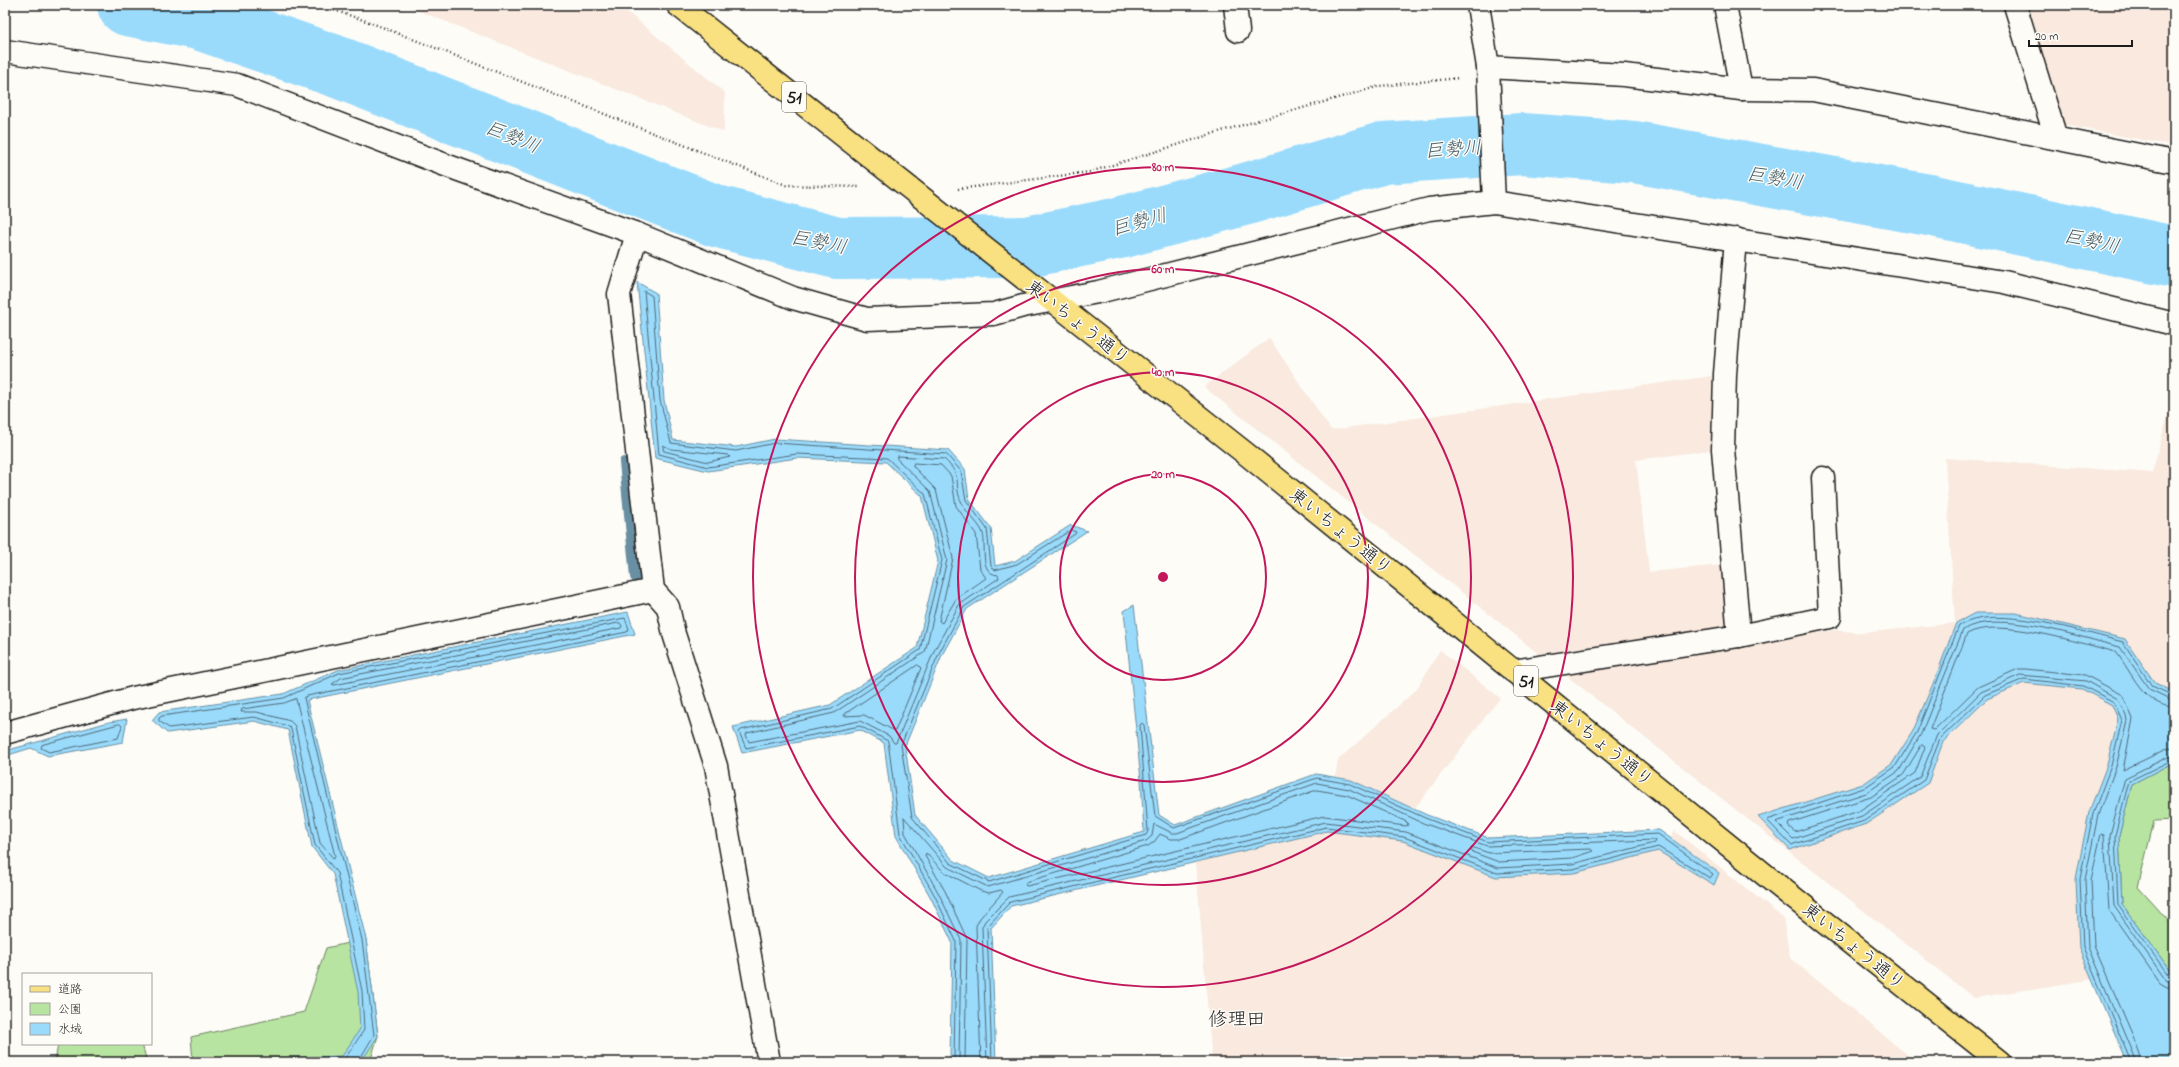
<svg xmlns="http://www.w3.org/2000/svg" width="2179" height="1067" viewBox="0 0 2179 1067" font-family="'Indie Flower','Klee One',sans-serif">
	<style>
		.built { fill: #f9e9de }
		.green { fill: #b8e4a2; stroke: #6a805f }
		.water { fill: #9adbfc; stroke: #688fa2 }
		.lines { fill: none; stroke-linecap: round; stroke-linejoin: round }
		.shore { stroke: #4e6876; stroke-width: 1 }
		.stream { stroke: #688fa2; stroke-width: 10 }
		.river { stroke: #9adbfc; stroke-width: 62 }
		.street-casing { stroke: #1c1c1c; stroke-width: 25 }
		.primary-casing { stroke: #1c1c1c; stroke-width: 25 }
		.path { stroke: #1c1c1c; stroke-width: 2.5; stroke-dasharray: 1 3; stroke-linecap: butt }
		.street { stroke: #fdfcf7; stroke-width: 22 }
		.primary { stroke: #f9e181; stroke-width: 22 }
		.ring { fill: none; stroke: #c2185b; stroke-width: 2 }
		.labels { text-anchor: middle; stroke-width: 3; stroke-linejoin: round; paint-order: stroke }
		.shield { fill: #fdfcf7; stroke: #605f5e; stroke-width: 1 }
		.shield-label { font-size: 17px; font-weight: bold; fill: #1c1c1c }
		.street-label { font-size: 18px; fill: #1c1c1c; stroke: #fdfcf7 }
		.water-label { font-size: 19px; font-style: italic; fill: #485f6a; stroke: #fdfcf7 }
		.neighbourhood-label { font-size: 19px; fill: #1c1c1c; stroke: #fdfcf7 }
		.centre { fill: #c2185b; stroke: #fdfcf7; stroke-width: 2 }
		.ring-label { font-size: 12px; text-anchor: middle; font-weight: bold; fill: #c2185b; stroke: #fdfcf7; stroke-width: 3; stroke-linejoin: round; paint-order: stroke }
	</style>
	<rect width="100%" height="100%" fill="#fdfcf7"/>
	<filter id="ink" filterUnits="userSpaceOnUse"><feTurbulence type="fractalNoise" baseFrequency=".025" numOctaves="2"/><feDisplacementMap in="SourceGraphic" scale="8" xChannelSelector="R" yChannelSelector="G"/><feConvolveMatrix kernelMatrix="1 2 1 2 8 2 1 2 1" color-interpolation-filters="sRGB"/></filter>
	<g filter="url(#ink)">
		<g class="built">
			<polygon points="404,5 619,5 725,93 724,132"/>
			<polygon points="2027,5 2174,5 2174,146 2064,125"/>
			<polygon points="1269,338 1331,430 1712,376 1710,450 1636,460 1649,572 1723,565 1728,626 1539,654 1204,387"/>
			<polygon points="2174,390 2174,719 2101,978 1974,998 1563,673 1835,630 1862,633 1955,623 1945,458 2152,473"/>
			<polygon points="1440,650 1500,698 1414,809 1351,780 1335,777 1338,760 1416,690"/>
			<polygon points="1349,816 1517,864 1667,844 1675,831 1783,918 1790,958 1916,1062 1212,1062 1195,853"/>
		</g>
		<g class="green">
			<polygon points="2174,762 2174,820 2154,821 2138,887 2174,927 2174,976 2122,904 2119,836 2132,784"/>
			<polygon points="366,939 378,1036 370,1062 193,1062 191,1037 304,1012 326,948"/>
			<polygon points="58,1044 142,1044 147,1062 55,1062"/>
		</g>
		<g class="water">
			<polygon points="637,282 656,293 664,400 673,440 736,447 775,439 948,450 965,469 969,499 991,528 995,566 1015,561 1071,525 1087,531 967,609 942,655 905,746 915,815 953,860 989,878 1144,832 1141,780 1124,611 1134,605 1159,815 1175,825 1316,774 1351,780 1427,815 1489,838 1659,830 1719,873 1714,885 1658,851 1574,873 1496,877 1403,841 1327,831 1011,906 991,928 996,1062 950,1062 952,942 931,898 896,836 884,743 860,730 742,753 733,727 830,705 917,648 938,561 922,496 886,462 797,458 708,471 655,458"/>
			<polygon points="628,612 635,634 307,700 366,939 378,1036 361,1062 243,1062 256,1059 342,1056 360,1029 358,992 333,874 312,847 288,730 254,721 167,733 152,720 159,712 283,694 338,670"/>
			<polygon points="1975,613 2016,613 2125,639 2155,683 2174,692 2174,762 2132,784 2119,836 2122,904 2174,976 2174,1062 2127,1062 2079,949 2076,879 2089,812 2107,765 2118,719 2112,705 2082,689 2024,683 1987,699 1943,742 1928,783 1866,824 1790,850 1758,817 1863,784 1892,764 1913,731 1935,679 1956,623"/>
			<polygon points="127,719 123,742 48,756 31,748 5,756 5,751 109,722"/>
		</g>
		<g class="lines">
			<g class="shore">
				<polygon points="663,445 671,449 728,455 730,457 708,462 664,451"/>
				<path d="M898,456L944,459C965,478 952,484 962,503C966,513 977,521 982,531C988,544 977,573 998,575L999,578L959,605L934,651L896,743H894L889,736L860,721L749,742L746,735L747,733L834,713L925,652L947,560L930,491L897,459Z"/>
				<polygon points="914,463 941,465 951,476 956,506 976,534 980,569 986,578 956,599 942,623 939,621 953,558 936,490 913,466"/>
				<polygon points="620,623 622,626 621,628 334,685 332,684 341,678"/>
				<polygon points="918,665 921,668 895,731 864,715 844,716 845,714"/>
				<polygon points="296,699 335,856 334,859 320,843 295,726 290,721 257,712 241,712 242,709 284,703"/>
				<path d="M2174,707C2143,706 2132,672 2116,652C2083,644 1996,616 1967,634L1930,729L1934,730L1978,687L2018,669H2025L2085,675L2123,695L2133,719L2123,770L2167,749L2174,748"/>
				<polygon points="120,724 122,726 118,738 49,752 41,748 42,745"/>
				<polygon points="1922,745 1925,747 1915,773 1859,811 1795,832 1788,826 1789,823 1871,797 1903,775"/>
				<polyline points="2174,754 2125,778 2110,835 2114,906 2165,979 2174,982"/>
				<polyline points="2174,759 2129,781 2115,835 2118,905 2169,976 2174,977"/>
				<polygon points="1317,790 1347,795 1407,822 1408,825 1406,826 1324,816 1027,886 1025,885 1026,882 1148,846 1154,842 1160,834 1171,839 1180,839"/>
				<polygon points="1474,848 1489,853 1591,849 1593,851 1572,858 1499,862 1472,852 1471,849"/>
				<polyline points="273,1062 344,1060 364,1030 362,991 337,873 315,845 291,729 288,726 254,717 169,728 159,721 159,718 162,716 284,698 339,673 625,618 629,629 627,632 307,696 304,698 362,940 374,1035 358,1062"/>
				<polyline points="954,1062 956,941 935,896 900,834 888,741 860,726 746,748 739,732 741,730 832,709 920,650 942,560 925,494 887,458 797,454 708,467 659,454 644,291 652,296 660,400 671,443 736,451 775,443 946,454 961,471 966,500 987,529 991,566 995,570 1017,564 1071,530 1076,532 1075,534 964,607 939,653 901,745 912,817 950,863 989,882 1146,835 1148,831 1140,725 1142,723 1144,725 1155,816 1174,828 1317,778 1350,784 1425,818 1488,842 1658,834 1713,874 1710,878 1658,847 1573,869 1497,873 1404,837 1326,827 1010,902 987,927 992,1062"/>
				<polyline points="959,1062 961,940 939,894 905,833 904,817 947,867 988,887 1146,841 1152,836 1154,824 1172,833 1177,833 1317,783 1349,789 1423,823 1487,846 1655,840 1654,843 1572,864 1498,868 1406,832 1326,822 1009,897 985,921 982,927 987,1062"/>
				<polyline points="965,1062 967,939 945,891 925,856 926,853 944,872 981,891 989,893 1001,890 1003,892 980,918 976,926 981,1062"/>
				<path d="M2131,1062L2083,948L2080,879L2093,814L2111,766L2122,720L2114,702L2083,686L2024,679L1985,695L1940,739L1924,780L1864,821L1791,845L1767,820L1864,788L1895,767L1917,732L1959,626C1994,603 2082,632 2123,642L2152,686L2174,696"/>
				<path d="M2136,1062L2088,947L2085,880L2098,815L2116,767L2127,721L2126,715L2118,699L2086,681L2020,675L1981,692L1937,735L1920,777L1862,816L1793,839L1776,822L1866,793L1899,771L1921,734L1963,630C1995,608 2082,638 2120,647L2149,689L2174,701"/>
				<polyline points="2142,1062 2133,1036 2094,946 2091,880 2101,834 2104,835 2109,910 2160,983 2167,987 2174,988"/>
			</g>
			<polyline class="stream" points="624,462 635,577"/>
			<polyline class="river" points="128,5 199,19 338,67 716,216 837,248 1027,247 1119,228 1246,194 1383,153 1522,144 1634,152 1929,205 2174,257"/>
			<g class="street-casing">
				<g id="street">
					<polyline points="1235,5 1238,31"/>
					<polyline points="1478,5 1488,67 1494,202"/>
					<polyline points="1725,5 1741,89"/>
					<polyline points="2015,5 2056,138"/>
					<polyline points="5,51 237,85 448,166 637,234 793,298 867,319 994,314 1023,306 1098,292 1429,209 1494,202 2004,282 2174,324"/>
					<polyline points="1488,67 1624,75 1741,89 1813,90 2174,162"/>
					<polyline points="637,234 619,294 653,590 668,607 674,634 716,766 769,1062"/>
					<polyline points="1736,239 1725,374 1723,449 1739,636"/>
					<polyline points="1513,671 1739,636 1830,617 1823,478"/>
					<polyline points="5,733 133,698 653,590"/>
				</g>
			</g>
			<g class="primary-casing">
				<polyline id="primary" points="678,5 1245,453 1775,883 2000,1062"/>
			</g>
			<g class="path">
				<polyline points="319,5 369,22 786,185 859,187"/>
				<polyline points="958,189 1090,172 1225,130 1380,86 1459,78"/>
			</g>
			<use href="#street" class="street"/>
			<use href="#primary" class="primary"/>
		</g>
	</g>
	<g class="ring">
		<circle cx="1163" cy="577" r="103"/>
		<circle cx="1163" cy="577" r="205"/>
		<circle cx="1163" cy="577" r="308"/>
		<circle cx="1163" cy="577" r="410"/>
	</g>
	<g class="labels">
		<g class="shield">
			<rect x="782" y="82" width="24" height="30" rx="3"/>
			<rect x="1514" y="666" width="24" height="30" rx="3"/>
		</g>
		<g class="shield-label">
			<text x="794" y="103">51</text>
			<text x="1526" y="687">51</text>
		</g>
		<g class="street-label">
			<text transform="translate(1078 322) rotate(38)" y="6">東いちょう通り</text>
			<text transform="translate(1341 531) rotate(39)" y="6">東いちょう通り</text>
			<text transform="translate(1602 743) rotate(39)" y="6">東いちょう通り</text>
			<text transform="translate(1854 946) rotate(39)" y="6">東いちょう通り</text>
		</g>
		<g class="water-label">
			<text transform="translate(513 136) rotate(22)" y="7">巨勢川</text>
			<text transform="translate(1453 148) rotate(-4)" y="7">巨勢川</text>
			<text transform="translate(1775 177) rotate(10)" y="7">巨勢川</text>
			<text transform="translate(1139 221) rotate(-15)" y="7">巨勢川</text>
			<text transform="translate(2092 240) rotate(12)" y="7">巨勢川</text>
			<text transform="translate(819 241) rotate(11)" y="7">巨勢川</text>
		</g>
		<g class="neighbourhood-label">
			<text x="1237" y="1025">修理田</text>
		</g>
	</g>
	<circle cx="1163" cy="577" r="6" class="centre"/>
	<g class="ring-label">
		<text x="1163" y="171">80 m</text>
		<text x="1163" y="273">60 m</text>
		<text x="1163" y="376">40 m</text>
		<text x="1163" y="478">20 m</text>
	</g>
	<rect width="2179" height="1067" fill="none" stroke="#fdfcf7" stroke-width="20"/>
	<rect x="10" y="10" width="2159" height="1047" fill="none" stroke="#1c1c1c" stroke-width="1.5" filter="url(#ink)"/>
	<rect x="22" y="973" width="130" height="72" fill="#fdfcf7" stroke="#a3a29f"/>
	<rect x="30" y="986" width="20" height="6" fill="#f9e181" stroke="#a3a29f"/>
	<text x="58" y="993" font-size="12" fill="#1c1c1c">道路</text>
	<rect x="30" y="1003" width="20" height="12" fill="#b8e4a2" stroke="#a3a29f"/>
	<text x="58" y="1013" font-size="12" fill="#1c1c1c">公園</text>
	<rect x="30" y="1023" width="20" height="12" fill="#9adbfc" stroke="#a3a29f"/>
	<text x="58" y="1033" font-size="12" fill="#1c1c1c">水域</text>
	<path d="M2029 40v6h103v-6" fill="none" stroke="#1c1c1c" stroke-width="2"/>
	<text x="2035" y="40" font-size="12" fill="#1c1c1c" stroke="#fdfcf7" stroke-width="3" paint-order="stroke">20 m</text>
</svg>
